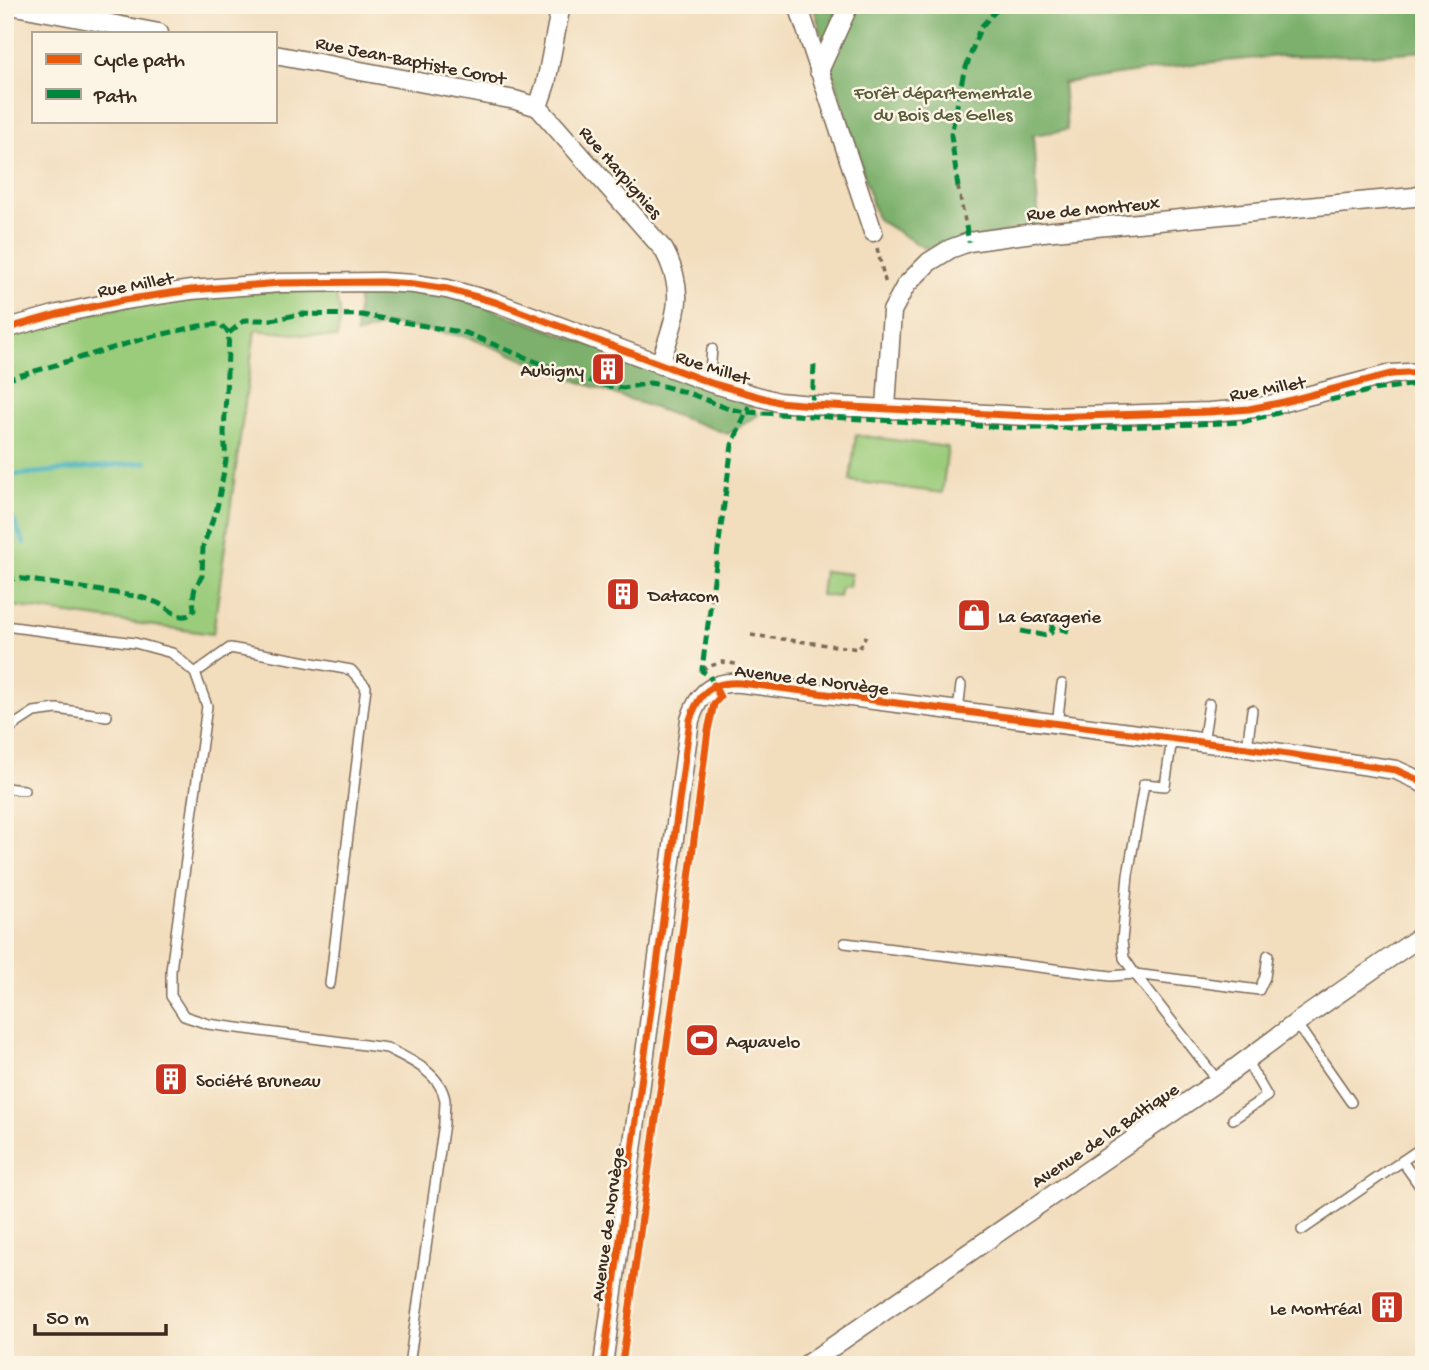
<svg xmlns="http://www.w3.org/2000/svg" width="1429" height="1370" viewBox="0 0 1429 1370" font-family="'Gochi Hand',sans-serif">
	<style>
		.green { fill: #9bcc7c; stroke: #6b7b4d; stroke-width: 2 }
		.forest { fill: #7cb06c; stroke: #5c6d45; stroke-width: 2 }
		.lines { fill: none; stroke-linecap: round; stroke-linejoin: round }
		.stream { stroke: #40b0bc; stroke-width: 5 }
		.service-casing { stroke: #7b6956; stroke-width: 12 }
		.minor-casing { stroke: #7b6956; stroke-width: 21 }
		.path { stroke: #7b6956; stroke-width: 3.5; stroke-dasharray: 5 5; stroke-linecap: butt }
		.service { stroke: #fff; stroke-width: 9 }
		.minor { stroke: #fff; stroke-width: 18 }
		.quiet { stroke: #00873e; stroke-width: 5; stroke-dasharray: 10 5; stroke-linecap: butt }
		.cycleway-casing { stroke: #fcf5e5; stroke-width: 11 }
		.cycleway { stroke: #e8590c; stroke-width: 7 }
		.labels { text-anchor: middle; stroke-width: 5; stroke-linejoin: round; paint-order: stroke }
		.street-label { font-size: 19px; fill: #3b2a1e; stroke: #fcf5e5 }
		.park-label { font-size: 19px; fill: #585b3a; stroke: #fcf5e5 }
		.poi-label { font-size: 19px; fill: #3b2a1e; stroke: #fcf5e5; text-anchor: start }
	</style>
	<rect width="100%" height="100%" fill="#fcf5e5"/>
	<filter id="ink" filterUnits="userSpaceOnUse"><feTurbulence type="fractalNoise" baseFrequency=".0143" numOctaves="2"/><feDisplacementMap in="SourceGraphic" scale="14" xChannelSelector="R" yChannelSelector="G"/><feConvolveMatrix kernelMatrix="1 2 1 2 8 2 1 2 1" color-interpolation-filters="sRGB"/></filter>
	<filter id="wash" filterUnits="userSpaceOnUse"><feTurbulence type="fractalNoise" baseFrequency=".00686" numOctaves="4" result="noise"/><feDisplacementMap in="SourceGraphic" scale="28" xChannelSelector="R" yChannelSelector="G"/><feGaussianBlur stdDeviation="1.57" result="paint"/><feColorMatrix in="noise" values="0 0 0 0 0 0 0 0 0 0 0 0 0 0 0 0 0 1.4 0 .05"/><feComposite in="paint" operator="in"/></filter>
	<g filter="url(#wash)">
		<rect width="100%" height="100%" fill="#f2ddbd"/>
		<g class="green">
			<polygon points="274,291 335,291 340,317 337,338 255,330 213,634 5,605 5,336 86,314 202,293"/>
			<polygon points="856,435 948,447 942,493 850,481"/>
			<polygon points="824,571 851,574 849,587 841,586 839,597 821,595"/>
		</g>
		<g class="forest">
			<polygon points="813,5 1424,5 1424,51 1369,55 1279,56 1193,64 1063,83 1067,130 1033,135 1039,226 924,248 877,219"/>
			<polygon points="359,288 452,295 749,402 758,415 728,434 580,382 468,337 389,324 356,335"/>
		</g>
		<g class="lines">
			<g class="stream">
				<polyline points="5,476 146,462"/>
				<polyline points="5,503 24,543"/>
			</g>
		</g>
	</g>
	<g filter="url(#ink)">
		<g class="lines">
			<g class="service-casing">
				<g id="service">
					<polyline points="709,383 712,349"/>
					<path d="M5,626L135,643L172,653L195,673L207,706L171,970V996L184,1016L208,1024L387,1048C409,1059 441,1073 445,1100C445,1107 444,1116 444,1123L409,1365"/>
					<polyline points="195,673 230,648 351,670 366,687 330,984"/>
					<polyline points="958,711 961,685"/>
					<polyline points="1057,724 1062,684"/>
					<polyline points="5,731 34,712 57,709 107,716"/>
					<polyline points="1203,743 1209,704"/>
					<polyline points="1247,748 1252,710"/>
					<polyline points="5,788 24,790"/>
					<polyline points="845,943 1111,976 1135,974 1124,958 1122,941 1128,875 1144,784 1165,786 1172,739"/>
					<polyline points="1296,1023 1351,1102"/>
					<polyline points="1218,1081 1135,974 1259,990 1265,977 1268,955"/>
					<polyline points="1233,1119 1267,1096 1246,1060"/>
					<polyline points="1402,1161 1424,1192"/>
					<polyline points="1302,1230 1424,1146"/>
				</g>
			</g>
			<g class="minor-casing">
				<g id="minor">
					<polyline points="10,5 159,33"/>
					<polyline points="798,5 873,232"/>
					<polyline points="275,55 515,100 538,107"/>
					<polyline points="819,71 849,5"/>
					<path d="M538,107L664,250C689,297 673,319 660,365"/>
					<polyline points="538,107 546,83 561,5"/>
					<polyline points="5,329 58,314 124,300 191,290 280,283 381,282 414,284 447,289 495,302 711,383 778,402 812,405 1047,417 1209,412 1249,409 1284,402 1391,374 1424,372"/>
					<polyline points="886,408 892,311 906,285 929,262 950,249 969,242 1033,233 1369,201 1414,197 1424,194"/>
					<path d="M603,1365L690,720C699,692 712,681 741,683L1247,748L1396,770L1418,780L1424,784"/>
					<polyline points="806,1365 1218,1081 1296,1023 1424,934"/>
				</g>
			</g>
			<g class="path">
				<polyline points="958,187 966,226"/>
				<polyline points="877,248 886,285"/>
				<polyline points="751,635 859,649 866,636"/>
				<polyline points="702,669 722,662 736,664"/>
			</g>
			<use href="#service" class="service"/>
			<use href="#minor" class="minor"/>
			<g class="quiet">
				<polyline points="958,187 951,135 963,76 980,28 1001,5"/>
				<polyline points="966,226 969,242"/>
				<polyline points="5,380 146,338 199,326 220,324 229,333"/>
				<polyline points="1330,400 1373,390 1424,383"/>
				<polyline points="812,405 814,365"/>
				<path d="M5,579L17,578L141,597C147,599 153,601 158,603C170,609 184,625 194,610L193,598L195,588L202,576L203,546L217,508L226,460L224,433L229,333L245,320H271L301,314L362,315L466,333L539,363L607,386L623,388L650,383L656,384L691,394L729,409L746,412L1012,428H1092L1222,423L1242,422L1286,411"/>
				<polyline points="1021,631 1042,635 1051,633 1052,627 1069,631"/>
				<polyline points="714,685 709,675 702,671 702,669 732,445 749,406"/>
			</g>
			<g class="cycleway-casing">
				<g id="cycleway">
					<polyline points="5,329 58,314 124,300 191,290 280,283 381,282 414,284 447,289 495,302 711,383 778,402 812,405 1047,417 1209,412 1249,409 1284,402 1391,374 1424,372"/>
					<path d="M603,1365L690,720C699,692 712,681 741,683L1247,748L1396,770L1418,780L1424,784"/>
					<polyline points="622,1365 647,1181 675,988 708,730 714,704 720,697 714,685"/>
				</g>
			</g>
			<use href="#cycleway" class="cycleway"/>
		</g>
	</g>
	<defs>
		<g id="building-square" transform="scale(1.75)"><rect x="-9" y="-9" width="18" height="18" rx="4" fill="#c8321e" stroke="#fcf5e5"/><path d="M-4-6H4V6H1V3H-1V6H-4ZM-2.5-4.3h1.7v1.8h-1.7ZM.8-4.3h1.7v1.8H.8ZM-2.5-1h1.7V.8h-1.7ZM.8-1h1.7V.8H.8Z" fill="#fff"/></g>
		<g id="shop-square" transform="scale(1.75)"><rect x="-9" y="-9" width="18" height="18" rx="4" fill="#c8321e" stroke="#fcf5e5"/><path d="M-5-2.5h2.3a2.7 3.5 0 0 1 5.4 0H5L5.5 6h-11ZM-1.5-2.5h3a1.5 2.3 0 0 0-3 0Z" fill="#fff"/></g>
		<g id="stadium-square" transform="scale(1.75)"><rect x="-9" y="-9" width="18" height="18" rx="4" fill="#c8321e" stroke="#fcf5e5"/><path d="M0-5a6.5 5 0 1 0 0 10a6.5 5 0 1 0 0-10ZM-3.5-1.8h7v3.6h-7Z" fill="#fff"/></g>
	</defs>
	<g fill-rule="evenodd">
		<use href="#building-square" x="608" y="369"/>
		<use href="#building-square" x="623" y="594"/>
		<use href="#shop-square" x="974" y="615"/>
		<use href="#stadium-square" x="702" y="1040"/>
		<use href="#building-square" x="171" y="1079"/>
		<use href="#building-square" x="1387" y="1307"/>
	</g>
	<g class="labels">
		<g class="street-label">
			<text transform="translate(411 59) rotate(11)" y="7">Rue Jean-Baptiste Corot</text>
			<text transform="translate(622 171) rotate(49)" y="7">Rue Harpignies</text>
			<text transform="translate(1093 207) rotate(-5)" y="7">Rue de Montreux</text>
			<text transform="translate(135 283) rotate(-10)" y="7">Rue Millet</text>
			<text transform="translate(713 366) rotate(18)" y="7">Rue Millet</text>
			<text transform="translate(1267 387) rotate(-10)" y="7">Rue Millet</text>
			<text transform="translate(812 678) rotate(7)" y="7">Avenue de Norvège</text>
			<text transform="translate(1104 1134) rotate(-34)" y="7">Avenue de la Baltique</text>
			<text transform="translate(606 1224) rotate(-82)" y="7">Avenue de Norvège</text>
		</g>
		<g class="park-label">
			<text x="943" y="98">Forêt départementale<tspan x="943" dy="22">du Bois des Gelles</tspan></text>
		</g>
		<g class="poi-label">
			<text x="584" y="376" text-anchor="end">Aubigny</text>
			<text x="648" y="601">Datacom</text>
			<text x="998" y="622">La Garagerie</text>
			<text x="726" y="1047">Aquavelo</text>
			<text x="196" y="1086">Société Bruneau</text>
			<text x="1362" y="1314" text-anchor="end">Le Montréal</text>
		</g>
	</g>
	<rect width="1429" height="1370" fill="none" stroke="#fcf5e5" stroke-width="28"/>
	<rect x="32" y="32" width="245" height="91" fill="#fcf5e5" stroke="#afa495" stroke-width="2"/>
	<rect x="46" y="54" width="35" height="10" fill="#e8590c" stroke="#afa495" stroke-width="2"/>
	<text x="94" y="66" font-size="21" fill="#3b2a1e">Cycle path</text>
	<rect x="46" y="89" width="35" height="10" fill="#00873e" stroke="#afa495" stroke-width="2"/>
	<text x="94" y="102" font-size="21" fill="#3b2a1e">Path</text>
	<path d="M35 1324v10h131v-10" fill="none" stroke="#3b2a1e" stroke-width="3.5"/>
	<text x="46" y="1324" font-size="21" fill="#3b2a1e" stroke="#fcf5e5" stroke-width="5" paint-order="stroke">50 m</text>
</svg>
